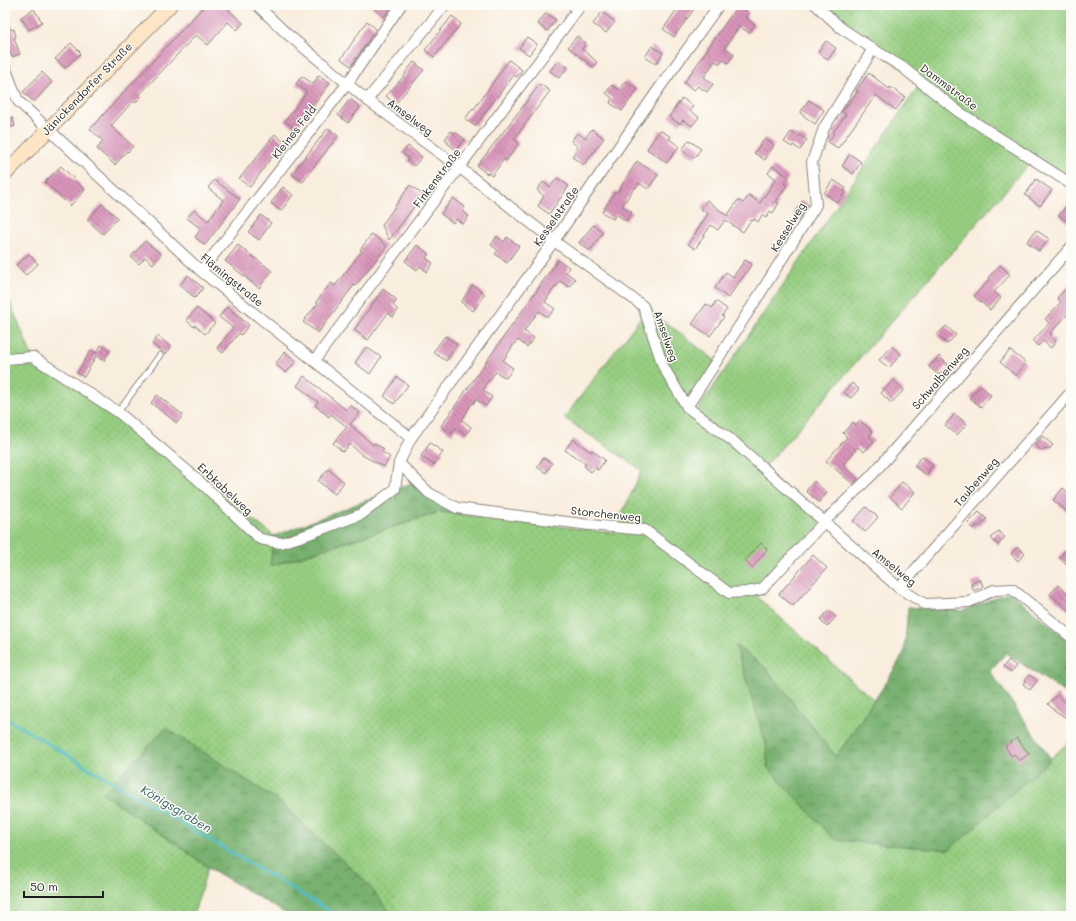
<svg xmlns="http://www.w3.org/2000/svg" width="1076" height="921" viewBox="0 0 1076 921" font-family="Mali,sans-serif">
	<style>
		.green { fill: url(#green-dots); stroke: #59754e }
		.forest { fill: url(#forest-crowns); stroke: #4a6646 }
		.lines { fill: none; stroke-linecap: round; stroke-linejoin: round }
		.stream { stroke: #4fbdc5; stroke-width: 3 }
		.building { fill: url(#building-back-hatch) }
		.lane-casing { stroke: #8a847c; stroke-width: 7 }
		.street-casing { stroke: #8a847c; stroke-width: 12 }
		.secondary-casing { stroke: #8a847c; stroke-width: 16 }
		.lane { stroke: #fff; stroke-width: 5 }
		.street { stroke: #fff; stroke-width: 10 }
		.secondary { stroke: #fde5c5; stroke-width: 14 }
		.labels { text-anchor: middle; stroke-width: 3; stroke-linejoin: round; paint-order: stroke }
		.street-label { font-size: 11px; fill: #1c1c1c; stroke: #fdfcf7 }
		.water-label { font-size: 12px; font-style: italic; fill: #305c60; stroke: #fdfcf7 }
	</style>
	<defs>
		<pattern id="green-dots" width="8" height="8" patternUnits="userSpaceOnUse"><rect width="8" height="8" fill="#96ce81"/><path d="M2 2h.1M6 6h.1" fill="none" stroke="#81b06f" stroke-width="1.8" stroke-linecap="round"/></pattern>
		<pattern id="forest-crowns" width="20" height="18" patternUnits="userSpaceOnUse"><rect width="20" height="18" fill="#78b16f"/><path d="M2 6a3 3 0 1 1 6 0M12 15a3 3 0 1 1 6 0" fill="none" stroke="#628f5a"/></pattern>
		<pattern id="building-back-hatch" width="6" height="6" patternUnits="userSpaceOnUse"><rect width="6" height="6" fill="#d994ba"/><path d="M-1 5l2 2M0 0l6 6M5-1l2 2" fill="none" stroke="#af7896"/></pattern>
	</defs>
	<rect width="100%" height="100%" fill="#fdfcf7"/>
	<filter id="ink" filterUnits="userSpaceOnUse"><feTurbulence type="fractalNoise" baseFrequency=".025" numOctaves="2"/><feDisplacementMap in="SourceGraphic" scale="8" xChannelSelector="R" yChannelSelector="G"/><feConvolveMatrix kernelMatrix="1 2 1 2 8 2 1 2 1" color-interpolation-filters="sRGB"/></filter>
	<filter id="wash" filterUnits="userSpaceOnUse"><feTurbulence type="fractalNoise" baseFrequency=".012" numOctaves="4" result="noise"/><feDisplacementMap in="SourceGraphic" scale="16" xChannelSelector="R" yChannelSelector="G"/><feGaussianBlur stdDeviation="0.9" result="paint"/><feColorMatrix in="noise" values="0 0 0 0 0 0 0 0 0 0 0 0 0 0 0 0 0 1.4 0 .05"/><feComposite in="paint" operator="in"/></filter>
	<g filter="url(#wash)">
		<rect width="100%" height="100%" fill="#f9eddd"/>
		<polygon class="green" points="820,5 1071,5 1071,183 1034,158 763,469 822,521 757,597 874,700 836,757 766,668 736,647 767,744 768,768 949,850 1071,740 1071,916 392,916 367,883 276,799 103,793 208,867 193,916 5,916 5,293 7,295 34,361 120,416 274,536 271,566 440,512 613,533 642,470 564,418 648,308 717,362 692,406 697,411 922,81 873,49"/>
		<g class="forest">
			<polygon points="419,480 461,514 440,512 270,566 274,536"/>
			<polygon points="1010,592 1071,643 1071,697 1006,653 990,671 1051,759 949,850 835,840 768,768 766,744 736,646 766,668 836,757 884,686 904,653 908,607 962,611"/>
			<polygon points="166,728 276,799 367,883 393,916 290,916 208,867 103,793"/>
		</g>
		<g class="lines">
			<polyline class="stream" points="5,718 338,916"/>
		</g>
		<g id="blocks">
			<g class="building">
				<polygon points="205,5 233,5 229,10 243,23 237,30 228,22 208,45 196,35 139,95 141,97 135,103 133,101 111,126 133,146 128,152 127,151 115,165 97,149 103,141 90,129"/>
				<polygon points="370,5 392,5 384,17"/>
				<polygon points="680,5 697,5 674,37 663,29"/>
				<polygon points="738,5 749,13 746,18 755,24 749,33 739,26 725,48 734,54 728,63 723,59 720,64 715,61 704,77 713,84 707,92 698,86 694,90 684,83"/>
				<polygon points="34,9 42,22 29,30 21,17"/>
				<polygon points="602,12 615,22 606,33 593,24"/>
				<polygon points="546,13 556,20 547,31 538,24"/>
				<polygon points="452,16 461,24 434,57 425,50"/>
				<polygon points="5,17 11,30 14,29 16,37 14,38 20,54 12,57 5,41"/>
				<polygon points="367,21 376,29 351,66 341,59"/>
				<polygon points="577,36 586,43 582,49 597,62 593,67 568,47"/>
				<polygon points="527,37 537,44 529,55 519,48"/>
				<polygon points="826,41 836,48 828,60 818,52"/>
				<polygon points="71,43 81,53 65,68 55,59"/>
				<polygon points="652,46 663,53 656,64 645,57"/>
				<polygon points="509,60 522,70 517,77 514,75 506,86 506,85 475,126 465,119 473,108 474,109"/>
				<polygon points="558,60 568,67 559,78 550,71"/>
				<polygon points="414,62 424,70 395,104 386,96 406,74 405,73"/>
				<polygon points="42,72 52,82 34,102 23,92"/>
				<polygon points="869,73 889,89 890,87 905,97 896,110 876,95 838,148 828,142 834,134 833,133 846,114 842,112 858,91 856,90"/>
				<polygon points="319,75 330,83 296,129 285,121 307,92 296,84 302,76 313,84"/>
				<polygon points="625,81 638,89 622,111 610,103 612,98 606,93 612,85 619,90"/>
				<polygon points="540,84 550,91 514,139 519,143 506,161 504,159 492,176 488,173 487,174 477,166"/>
				<polygon points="682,98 693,106 690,111 699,117 692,126 683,120 680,124 669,117"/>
				<polygon points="350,99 360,107 348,123 338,115"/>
				<polygon points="809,100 824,110 815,124 800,113"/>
				<polygon points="12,117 15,126 5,129 5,120"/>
				<polygon points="328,128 338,136 309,173 309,174 303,182 292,174"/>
				<polygon points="592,129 604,138 584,165 572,157 578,147 571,141 577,133 585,138"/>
				<polygon points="660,130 671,137 669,139 679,146 667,163 647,149"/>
				<polygon points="451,131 454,133 455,132 465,139 456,150 447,143 448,141 445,139"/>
				<polygon points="791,132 799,137 800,135 807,140 800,150 793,145 792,147 784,142"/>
				<polygon points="275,134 284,142 264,167 265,167 250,187 239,179"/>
				<polygon points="765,138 774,145 765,160 754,153"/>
				<polygon points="689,140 701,149 694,158 682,150"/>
				<polygon points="408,146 422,157 414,166 407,161 409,159 402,153"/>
				<polygon points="850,154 861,162 853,174 842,166"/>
				<polygon points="637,161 658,175 648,189 639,183 636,188 635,187 622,206 632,212 626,221 616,214 613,219 602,212 615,192 617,193"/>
				<polygon points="61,166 85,190 70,206 45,182"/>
				<polygon points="773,166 789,177 784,184 787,185 776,202 779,203 773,213 770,211 766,218 762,215 758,222 754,219 753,221 751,220 743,232 725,220 718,230 711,225 695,249 688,244 708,214 701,209 707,200 727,216 738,200 743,203 749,195 760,203 776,179 768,173"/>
				<polygon points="557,178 569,186 549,214 538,206 544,196 537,190 543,182 550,187"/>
				<polygon points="1036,179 1052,190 1040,206 1025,195"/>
				<polygon points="214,180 240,199 205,245 195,237 201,229 187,218 194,210 208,221 223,200 208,188"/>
				<polygon points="833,180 846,188 844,192 845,192 838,203 824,193"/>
				<polygon points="410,185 423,195 389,240 382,225"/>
				<polygon points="283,187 293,195 281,211 271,203"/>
				<polygon points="453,198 465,207 462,211 469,216 463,224 456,219 453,223 441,214"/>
				<polygon points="1071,200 1071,225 1059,215"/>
				<polygon points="802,201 808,205 801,217 794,213"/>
				<polygon points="102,204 118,218 103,234 87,220"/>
				<polygon points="261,215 271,223 259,240 248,232"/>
				<polygon points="593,225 603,232 590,251 579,243"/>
				<polygon points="1036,230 1049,239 1039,251 1027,242"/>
				<polygon points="372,234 387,246 355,286 354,285 318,333 303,322 318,303 316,302 326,289 331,283 335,286 362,251 360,250"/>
				<polygon points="497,236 504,242 507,237 519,246 507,263 495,254 498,250 491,245"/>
				<polygon points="145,241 161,254 153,264 145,257 139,264 131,257"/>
				<polygon points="238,245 272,271 259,288 225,261"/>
				<polygon points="417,245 429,254 426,258 433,263 427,272 420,266 417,270 405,261"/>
				<polygon points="29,254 38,264 26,275 16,265"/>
				<polygon points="558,260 569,267 566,272 575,279 569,287 560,281 552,291 545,302 555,309 548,317 539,311 535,316 524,331 534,338 527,347 518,340 514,344 503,361 513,368 506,378 496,372 485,385 486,386 483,390 492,397 486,406 476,399 473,404 472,403 462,420 471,427 466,435 455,428 452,434 441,426"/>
				<polygon points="745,260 752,264 728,298 715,288 726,272 733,277"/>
				<polygon points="1000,265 1010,275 994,292 1001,298 990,310 974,296 990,279 988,278"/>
				<polygon points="188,275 203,288 195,298 180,285"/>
				<polygon points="1071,283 1071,311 1050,333 1052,334 1050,336 1056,341 1051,348 1043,341 1038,346 1033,341 1049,323 1045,319 1061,302 1057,298"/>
				<polygon points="473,285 485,294 473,311 461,302"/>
				<polygon points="383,289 397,300 393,305 398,310 393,317 388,313 368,340 354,330"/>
				<polygon points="716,301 727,309 722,316 724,317 710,336 692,324 706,304 712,308"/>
				<polygon points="227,307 249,325 241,335 239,333 223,353 217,348 233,328 219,317"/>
				<polygon points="197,308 215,323 205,334 195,325 194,327 186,320"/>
				<polygon points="946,326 956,335 947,344 937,335"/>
				<polygon points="158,336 171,347 165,354 152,344"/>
				<polygon points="445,336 457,344 446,361 433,352"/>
				<polygon points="101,345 110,350 104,361 96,356 84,377 77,373 91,350 96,353"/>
				<polygon points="891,346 901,354 889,368 879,360"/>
				<polygon points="366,347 381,357 370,374 355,363"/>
				<polygon points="1010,350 1026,363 1016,376 1000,362"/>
				<polygon points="285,352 296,361 286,373 275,364"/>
				<polygon points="939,356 948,365 939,375 929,367"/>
				<polygon points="304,376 346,410 350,405 360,413 350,424 373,445 374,443 384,449 382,452 390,457 384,467 362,455 350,444 343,452 333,443 347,427 331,414 329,417 315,405 318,402 297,386"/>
				<polygon points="397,377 408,385 394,404 384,396"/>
				<polygon points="893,380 904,390 891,403 881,393"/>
				<polygon points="852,383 859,389 851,398 844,392"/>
				<polygon points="980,385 991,395 981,407 970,398"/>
				<polygon points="157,395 183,415 177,423 151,403"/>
				<polygon points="955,414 967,424 957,435 945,425"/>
				<polygon points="860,421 873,432 869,436 874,441 864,452 858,447 843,465 858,479 853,484 826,461 847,437 843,433 853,422 856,425"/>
				<polygon points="1042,436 1053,445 1049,449 1041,450 1035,445"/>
				<polygon points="573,439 591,452 592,450 605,460 598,470 595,468 591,472 584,466 586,464 565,450"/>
				<polygon points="430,443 443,452 434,465 421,456"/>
				<polygon points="922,456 933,465 926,475 914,466"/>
				<polygon points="543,458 552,463 546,473 537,467"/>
				<polygon points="328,469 344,482 335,494 318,481"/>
				<polygon points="814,481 827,493 819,502 806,491"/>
				<polygon points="902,482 915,492 902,508 890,497"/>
				<polygon points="1063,488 1071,495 1071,505 1066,511 1053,500"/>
				<polygon points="866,507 878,517 865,532 853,521"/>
				<polygon points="979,512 987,519 979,527 977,525 974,529 968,523"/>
				<polygon points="998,531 1005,537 998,545 991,538"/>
				<polygon points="761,543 767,549 752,568 745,561"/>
				<polygon points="1018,547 1025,554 1018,561 1011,554"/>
				<polygon points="1065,550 1071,555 1071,557 1066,564 1059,558"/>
				<polygon points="813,555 827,568 793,606 779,594"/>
				<polygon points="980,579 983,586 974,591 971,584"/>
				<polygon points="1058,585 1071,597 1071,613 1050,594"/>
				<polygon points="829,610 836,617 827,627 820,620"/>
				<polygon points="1009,660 1016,666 1011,673 1003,667"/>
				<polygon points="1029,675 1037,681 1030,690 1023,684"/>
				<polygon points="1057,695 1071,708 1071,721 1054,710 1048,704"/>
				<polygon points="1017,738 1029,754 1019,761 1014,754 1011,756 1005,746"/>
			</g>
		</g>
	</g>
	<g filter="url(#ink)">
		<use href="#blocks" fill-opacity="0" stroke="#8a847c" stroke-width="1"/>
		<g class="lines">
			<g class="lane-casing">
				<polyline id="lane" points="118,412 160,355"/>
			</g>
			<g class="street-casing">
				<g id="street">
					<polyline points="257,5 286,33 367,100 460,168 554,241 643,306 663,366 687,407 734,442 899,588 925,604 969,602 994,590 1012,589 1071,637"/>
					<polyline points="816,5 841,28 873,49 902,67 959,112 1071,184"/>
					<polyline points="5,67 18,101 201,271 411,438"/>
					<polyline points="367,100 445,5"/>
					<polyline points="201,271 347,84 401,5"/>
					<polyline points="5,359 33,357 118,412 196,478 260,539 281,543 306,535 362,514 395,489 399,463 411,438 554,241 660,87 719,5"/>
					<polyline points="314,361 578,9 573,5"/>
					<polyline points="687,407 763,289 816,205 812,162 824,128 873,49"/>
					<polyline points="399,463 429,493 457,508 590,525 645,530 729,593 747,592 762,589 824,522 872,475 1071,247"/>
					<polyline points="899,588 1071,392"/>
				</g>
			</g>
			<g class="secondary-casing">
				<polyline id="secondary" points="5,174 170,5"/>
			</g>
			<use href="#lane" class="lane"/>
			<use href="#street" class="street"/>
			<use href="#secondary" class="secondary"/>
		</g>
	</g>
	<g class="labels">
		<g class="street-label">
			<text transform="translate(949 87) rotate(37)" y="4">Dammstraße</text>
			<text transform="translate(87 89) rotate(-46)" y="4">Jänickendorfer Straße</text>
			<text transform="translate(410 117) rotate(37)" y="4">Amselweg</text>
			<text transform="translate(294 132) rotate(-52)" y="4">Kleines Feld</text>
			<text transform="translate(437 178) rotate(-53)" y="4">Finkenstraße</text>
			<text transform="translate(556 216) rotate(-55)" y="4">Kesselstraße</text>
			<text transform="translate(788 227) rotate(-58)" y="4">Kesselweg</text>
			<text transform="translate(232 280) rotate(39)" y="4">Flämingstraße</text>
			<text transform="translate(666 336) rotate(71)" y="4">Amselweg</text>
			<text transform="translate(940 378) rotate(-49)" y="4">Schwalbenweg</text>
			<text transform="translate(976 482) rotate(-49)" y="4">Taubenweg</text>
			<text transform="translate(225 489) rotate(43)" y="4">Erbkabelweg</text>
			<text transform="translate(606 514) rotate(6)" y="4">Storchenweg</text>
			<text transform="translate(894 567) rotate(39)" y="4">Amselweg</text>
		</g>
		<g class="water-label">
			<text transform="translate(176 809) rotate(31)" y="4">Königsgraben</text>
		</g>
	</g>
	<rect width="1076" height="921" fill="none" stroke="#fdfcf7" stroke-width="20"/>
	<path d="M24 891v6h79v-6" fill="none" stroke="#1c1c1c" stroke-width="2"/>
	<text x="30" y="891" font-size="12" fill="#1c1c1c" stroke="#fdfcf7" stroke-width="3" paint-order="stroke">50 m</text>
</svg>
